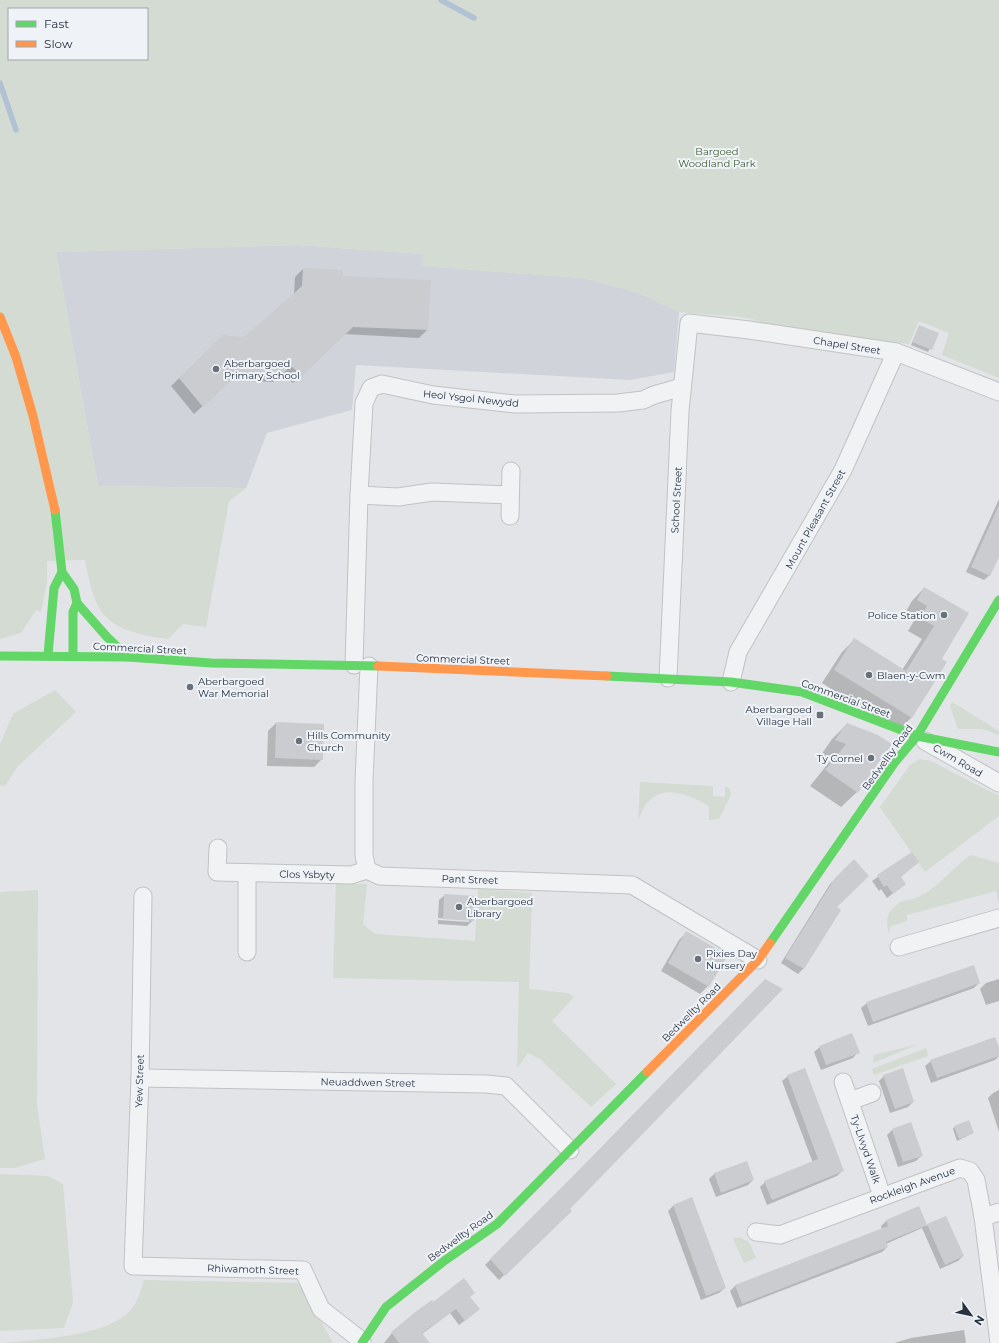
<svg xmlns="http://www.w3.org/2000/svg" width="999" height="1343" viewBox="0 0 999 1343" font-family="Montserrat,sans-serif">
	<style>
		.built { fill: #d0d4da }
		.green { fill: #d3dbd2; fill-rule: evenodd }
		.shadow { fill: #0003 }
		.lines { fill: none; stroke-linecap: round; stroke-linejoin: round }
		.stream { stroke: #b0c2d3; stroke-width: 5.5 }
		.building { fill: #cacccf }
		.street-casing { stroke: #c0c2c5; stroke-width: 19 }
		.street { stroke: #f1f2f4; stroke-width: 17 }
		.fast { stroke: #63d668; stroke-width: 9 }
		.slow { stroke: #ff974d; stroke-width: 9 }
		.poi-dot { fill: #69707b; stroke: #eff3f7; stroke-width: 1.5 }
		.labels { text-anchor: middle; stroke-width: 4; stroke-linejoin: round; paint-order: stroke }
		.park-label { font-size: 10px; fill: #3f5d35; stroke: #eff3f7 }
		.street-label { font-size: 10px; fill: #283241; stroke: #eff3f7 }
		.poi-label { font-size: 10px; fill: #283241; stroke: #eff3f7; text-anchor: start }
	</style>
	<rect width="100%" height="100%" fill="#e2e4e7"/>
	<polygon class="built" points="298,245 423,254 423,266 583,278 639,293 679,312 674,372 630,380 356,365 352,410 267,433 246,488 98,486 56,252"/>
	<g class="green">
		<path d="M0,0H999V378L942,355L949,333L919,321L909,344L771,327L752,319L741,317L679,312L639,293L583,278L422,266L423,254L298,245L56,252L98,486L246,488L229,501L206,627L183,624L168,639C140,635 108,630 96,602C90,589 88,573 85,560L47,561V582L41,612L36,610L21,633L0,639ZM9,9H147V59H9Z"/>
		<polygon points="55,690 76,712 17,767 5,786 0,785 0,744 13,714"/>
		<polygon points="952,702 999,731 999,735 982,729 958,729 950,706"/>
		<polygon points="920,759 931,761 999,796 999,816 925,872 880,807 910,765"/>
		<path d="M640,782L713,786V796L725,797V786L730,789L731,795L719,819L709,820V806C692,797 666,783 649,801C644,805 641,814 638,820Z"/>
		<path d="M971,855L999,863V905L996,891L907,915V921L891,926L889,933C886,923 886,914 894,907C902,899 911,901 920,896C938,888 954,866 971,855Z"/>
		<polygon points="336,884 367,884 363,924 375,934 475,941 478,889 532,893 529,989 568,993 574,997 552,1021 616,1084 591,1107 540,1059 528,1053 517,1068 519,982 333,978"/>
		<polygon points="38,890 37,1105 45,1159 15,1168 0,1168 0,892"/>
		<polygon points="919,1044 873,1063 874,1055"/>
		<polygon points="926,1048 928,1056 874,1075 872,1069"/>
		<polygon points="0,1174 48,1176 63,1184 73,1302 64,1328 0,1331"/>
		<polygon points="739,1237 749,1242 756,1258 744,1263 733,1239"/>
		<path d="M144,1280L300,1283L333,1343H3C36,1340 107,1336 130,1311C138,1302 141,1290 144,1280Z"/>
	</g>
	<g class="shadow">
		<polygon points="303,269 342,277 430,281 427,330 419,338 344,334 293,383 282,373 273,382 231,380 194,414 171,386 223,336 244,338 294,294 295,277"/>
		<polygon points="920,326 937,334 928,352 911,345"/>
		<polygon points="999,499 999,554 990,575 984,580 966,572"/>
		<polygon points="924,588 967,613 941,659 946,662 911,718 898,731 822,683 842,652 855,639 902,670 922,639 908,631 915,619 905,613 912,601"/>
		<polygon points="276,723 322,759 314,767 267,766 268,731"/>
		<polygon points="847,724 857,792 841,807 810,786 831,760 821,755 832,739"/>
		<polygon points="912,853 900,877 905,884 887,898 881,889 879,891 872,881"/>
		<polygon points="854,861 835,908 840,910 803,969 798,974 781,963 830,884"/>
		<polygon points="445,895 473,920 467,926 438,924 438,920 469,922 469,920 438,918 439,900"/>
		<polygon points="687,932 708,986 700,994 661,971 679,940"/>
		<polygon points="999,979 999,1001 986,1005 980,989 986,983"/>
		<polygon points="979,983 974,988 868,1026 861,1008 867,1003"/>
		<polygon points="820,1047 858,1052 853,1058 821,1070 814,1052"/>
		<polygon points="999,1050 999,1056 995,1060 931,1083 925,1066 931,1061"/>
		<polygon points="788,1076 842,1171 837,1176 767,1205 760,1187 765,1182 813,1163 782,1081"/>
		<polygon points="884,1076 913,1102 908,1107 890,1113 879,1081"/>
		<polygon points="999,1090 999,1132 988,1098 993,1093"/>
		<polygon points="955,1126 973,1133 957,1141 953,1129"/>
		<polygon points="892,1130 922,1155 916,1161 898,1167 887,1135"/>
		<polygon points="746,1162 753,1180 748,1185 716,1197 709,1179 714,1174"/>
		<polygon points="574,1177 568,1209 570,1211 499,1280 485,1265"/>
		<polygon points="692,1199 725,1288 719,1293 701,1300 668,1211 673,1206"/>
		<polygon points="918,1207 926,1226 928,1225 963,1256 958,1261 940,1269 922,1228 886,1244 887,1247 882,1252 737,1308 730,1291 735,1286 882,1229 881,1226 886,1221"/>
		<polygon points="469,1297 473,1314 459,1325 450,1313 422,1334 429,1343 384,1343 392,1333 433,1303"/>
		<polygon points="964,1330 966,1343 894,1343 911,1338"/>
	</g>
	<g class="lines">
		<g class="stream">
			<polyline points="441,0 474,18"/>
			<polyline points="0,83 16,130"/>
		</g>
	</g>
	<g class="building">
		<polygon points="303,268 343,270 343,276 431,280 428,330 353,327 302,376 291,366 282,374 240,372 203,407 179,378 223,335 244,337 302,286"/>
		<polygon points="919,325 939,333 932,350 912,342"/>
		<polygon points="999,505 999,557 990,576 971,567"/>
		<polygon points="924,587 969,613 942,659 947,662 912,718 834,670 854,638 906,671 934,626 920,618 927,606 917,600"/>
		<polygon points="276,722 324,724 323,760 275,758"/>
		<polygon points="847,723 878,735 892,744 858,793 825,770 846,744 835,740"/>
		<polygon points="912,852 919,862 901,877 906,884 893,894 887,885 884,887 877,875"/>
		<polygon points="854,859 869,876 837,907 841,910 804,969 785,958 835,878"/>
		<polygon points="444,894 475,896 474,921 443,919"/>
		<polygon points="686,931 728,955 709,987 668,963"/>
		<polygon points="974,965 980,983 873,1022 866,1002"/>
		<polygon points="765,979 783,989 570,1209 572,1211 505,1276 490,1259 577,1172"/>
		<polygon points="852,1033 860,1053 826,1065 819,1046"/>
		<polygon points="995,1037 999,1047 999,1056 937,1078 930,1060"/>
		<polygon points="805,1068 844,1171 772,1200 764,1181 818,1159 787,1075"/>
		<polygon points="903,1068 914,1102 895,1109 883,1075"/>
		<polygon points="969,1120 974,1133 959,1139 954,1126"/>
		<polygon points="911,1122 923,1156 903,1162 892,1129"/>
		<polygon points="747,1161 754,1180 721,1193 714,1173"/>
		<polygon points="692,1197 726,1288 706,1296 673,1205"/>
		<polygon points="919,1206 927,1225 886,1242 888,1247 742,1304 735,1285 888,1226 886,1220"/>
		<polygon points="946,1216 964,1256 945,1265 927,1224"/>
		<polygon points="464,1278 475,1293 470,1297 480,1309 465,1321 456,1309 422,1333 430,1343 399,1343 391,1332 418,1310 432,1300 433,1302"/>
	</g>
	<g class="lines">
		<g class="street-casing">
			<g id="street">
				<polyline points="359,495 398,497 432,492 510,495"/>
				<polyline points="510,516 511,471"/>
				<polyline points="354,665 359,495 364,403 371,388 382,384 433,395 515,404 618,403 643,400 654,395 682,387"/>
				<polyline points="369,666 364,781 364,855 367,870 380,876 632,885 758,960"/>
				<polyline points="668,678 680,411 689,323 749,330 896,352 999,392"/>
				<polyline points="731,682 738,652 843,470 896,352"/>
				<polyline points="925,741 999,783"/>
				<polyline points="218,848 217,872 351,875 367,870"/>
				<polyline points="143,896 140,1078 133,1266 303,1270 321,1309 362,1341"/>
				<polyline points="899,947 999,918"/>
				<polyline points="247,952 247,873"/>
				<polyline points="140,1078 486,1084 506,1086 570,1150"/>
				<polyline points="843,1082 882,1196"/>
				<polyline points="850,1101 872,1093"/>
				<polyline points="983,1217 999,1212"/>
				<polyline points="756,1232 780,1235 960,1168 970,1171 976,1180 983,1217 999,1343"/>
			</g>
		</g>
		<use href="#street" class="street"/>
		<g class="fast">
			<polyline points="55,510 62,572 74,589 77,603 73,612 73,655"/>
			<polyline points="77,603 107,637 128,657"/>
			<polyline points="48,655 54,588 62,572"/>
			<polyline points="0,656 128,657 211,663 378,666"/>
			<polyline points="607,676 731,682 802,692 917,736 999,752"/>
			<polyline points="770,943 895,762 917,736 999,600"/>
			<polyline points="362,1343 386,1307 444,1261 497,1224 647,1072"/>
		</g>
		<g class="slow">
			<polyline points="0,317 16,357 33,416 55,510"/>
			<polyline points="378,666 607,676"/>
			<polyline points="647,1072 758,960 770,943"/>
		</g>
	</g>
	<g class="poi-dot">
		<circle cx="216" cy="369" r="4"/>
		<circle cx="944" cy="615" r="4"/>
		<circle cx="869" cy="675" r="4"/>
		<circle cx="190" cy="687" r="4"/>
		<rect x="816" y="711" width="8" height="8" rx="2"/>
		<circle cx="299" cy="741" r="4"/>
		<circle cx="871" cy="758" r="4"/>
		<circle cx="459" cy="907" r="4"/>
		<circle cx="698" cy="959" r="4"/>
	</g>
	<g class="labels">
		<g class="park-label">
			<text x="717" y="155">Bargoed<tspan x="717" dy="12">Woodland Park</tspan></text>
		</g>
		<g class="street-label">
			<text transform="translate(847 345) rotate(9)" y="4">Chapel Street</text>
			<text transform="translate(471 398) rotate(6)" y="4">Heol Ysgol Newydd</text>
			<text transform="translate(676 500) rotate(-87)" y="4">School Street</text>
			<text transform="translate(815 519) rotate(-61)" y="4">Mount Pleasant Street</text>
			<text transform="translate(140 648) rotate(3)" y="4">Commercial Street</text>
			<text transform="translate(463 659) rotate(2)" y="4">Commercial Street</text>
			<text transform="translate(846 698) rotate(20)" y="4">Commercial Street</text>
			<text transform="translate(887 757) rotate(-54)" y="4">Bedwellty Road</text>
			<text transform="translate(958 760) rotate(30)" y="4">Cwm Road</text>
			<text transform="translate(307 874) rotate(1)" y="4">Clos Ysbyty</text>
			<text transform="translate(470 879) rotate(2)" y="4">Pant Street</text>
			<text transform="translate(691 1012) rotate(-45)" y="4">Bedwellty Road</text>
			<text transform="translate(139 1081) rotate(-88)" y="4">Yew Street</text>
			<text transform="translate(368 1082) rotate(1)" y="4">Neuaddwen Street</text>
			<text transform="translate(866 1149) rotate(71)" y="4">Ty-Llwyd Walk</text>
			<text transform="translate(912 1185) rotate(-20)" y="4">Rockleigh Avenue</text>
			<text transform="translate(460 1236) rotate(-36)" y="4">Bedwellty Road</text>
			<text transform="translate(253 1269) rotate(2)" y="4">Rhiwamoth Street</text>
		</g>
		<g class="poi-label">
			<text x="224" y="367">Aberbargoed<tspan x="224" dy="12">Primary School</tspan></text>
			<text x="936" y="619" text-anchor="end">Police Station</text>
			<text x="877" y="679">Blaen-y-Cwm</text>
			<text x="198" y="685">Aberbargoed<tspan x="198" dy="12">War Memorial</tspan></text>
			<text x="812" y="713" text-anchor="end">Aberbargoed<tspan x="812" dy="12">Village Hall</tspan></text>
			<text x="307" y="739">Hills Community<tspan x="307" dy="12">Church</tspan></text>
			<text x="863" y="762" text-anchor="end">Ty Cornel</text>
			<text x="467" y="905">Aberbargoed<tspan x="467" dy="12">Library</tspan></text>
			<text x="706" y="957">Pixies Day<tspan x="706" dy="12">Nursery</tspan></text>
		</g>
	</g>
	<rect x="8" y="8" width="140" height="52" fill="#eff3f7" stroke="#9fa6ae"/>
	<rect x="16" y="21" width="20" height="6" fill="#63d668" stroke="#9fa6ae"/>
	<text x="44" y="28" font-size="12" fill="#283241">Fast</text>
	<rect x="16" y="41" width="20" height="6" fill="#ff974d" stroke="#9fa6ae"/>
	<text x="44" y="48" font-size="12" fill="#283241">Slow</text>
	<g transform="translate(971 1315) rotate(123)" stroke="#eff3f7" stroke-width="3" paint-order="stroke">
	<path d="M0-3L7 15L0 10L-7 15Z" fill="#283241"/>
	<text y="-6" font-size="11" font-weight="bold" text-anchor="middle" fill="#283241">N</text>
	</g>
</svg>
